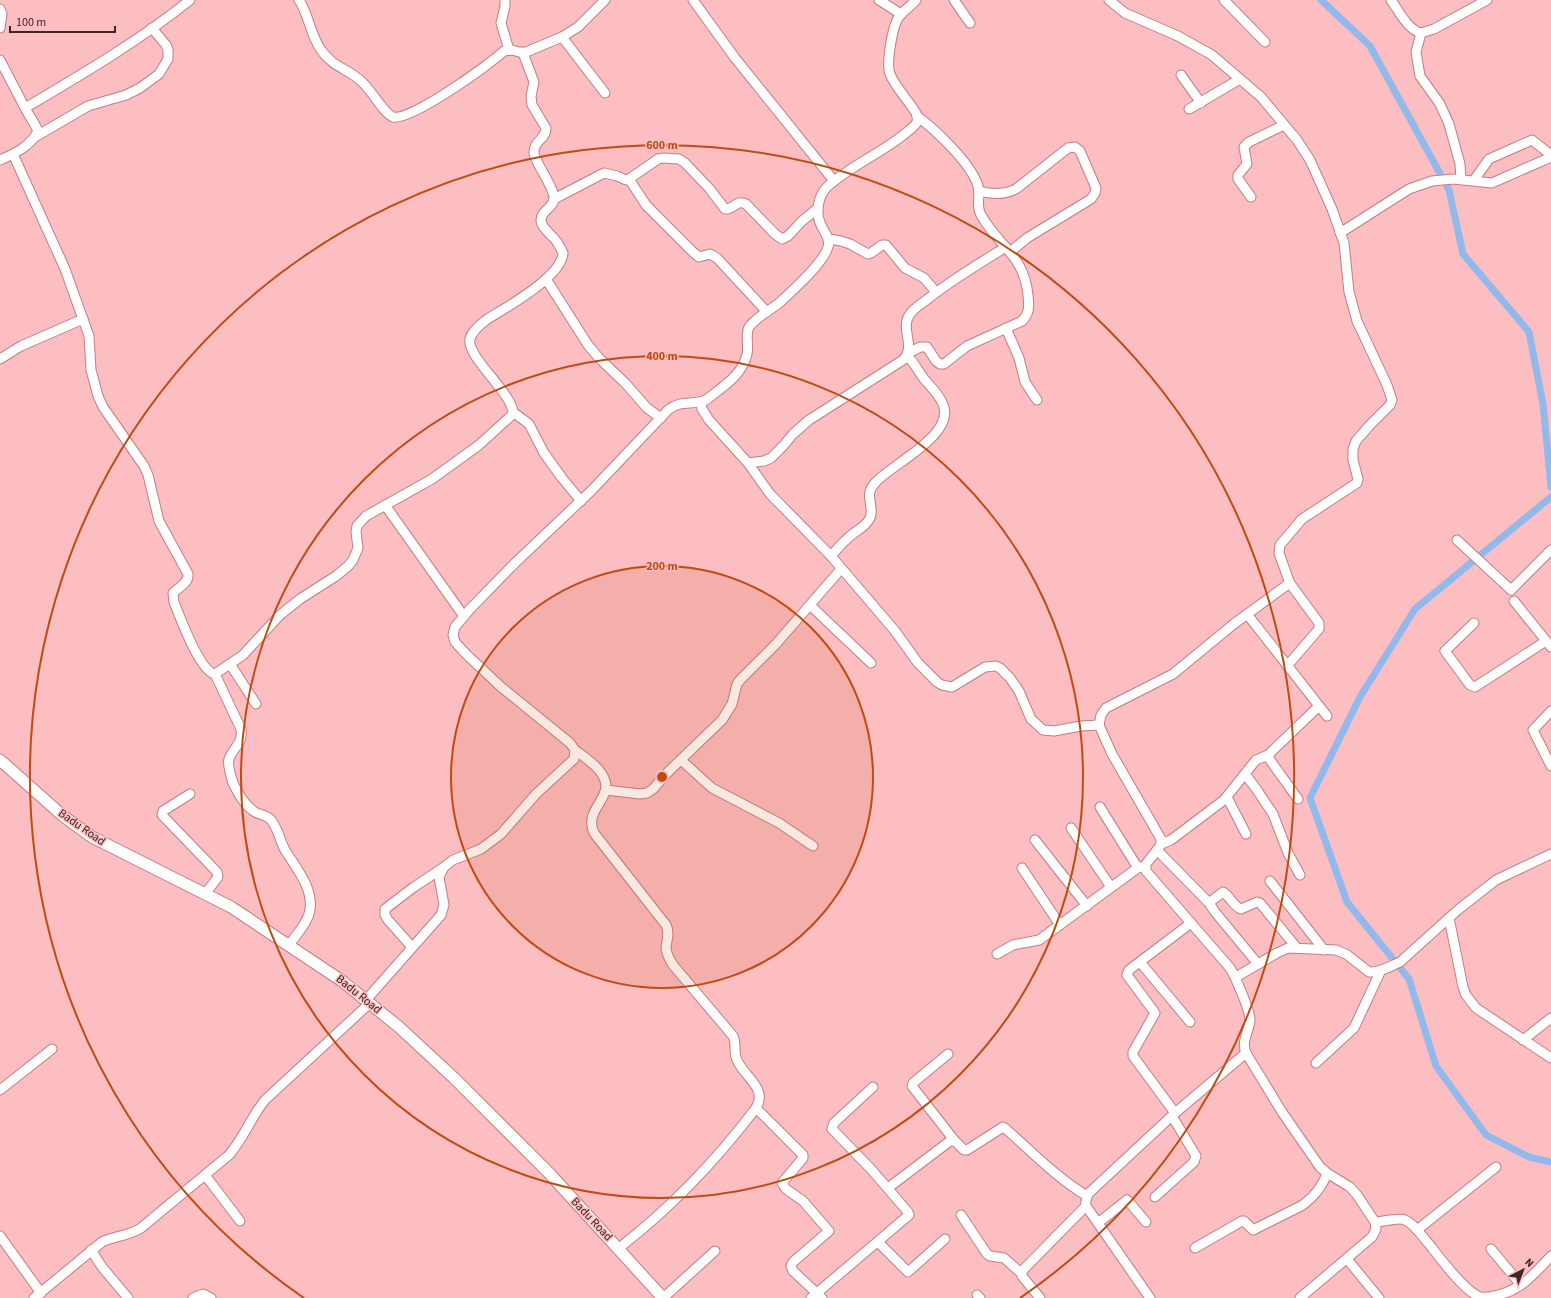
<svg xmlns="http://www.w3.org/2000/svg" width="1551" height="1298" viewBox="0 0 1551 1298" font-family="'Source Sans 3',sans-serif">
	<style>
		.lines { fill: none; stroke-linecap: round; stroke-linejoin: round }
		.canal { stroke: #92b9eb; stroke-width: 7 }
		.minor-casing { stroke: #c47c80; stroke-width: 11 }
		.major-casing { stroke: #c47c80; stroke-width: 13 }
		.minor { stroke: #fff; stroke-width: 9 }
		.major { stroke: #fff; stroke-width: 11 }
		.ring { fill: none; stroke: #be4c12; stroke-width: 2 }
		.labels { text-anchor: middle; stroke-width: 3; stroke-linejoin: round; paint-order: stroke }
		.street-label { font-size: 12px; fill: #412426; stroke: #fdbec1 }
		.centre { fill: #be4c12; stroke: #fdbec1; stroke-width: 2 }
		.ring-label { font-size: 12px; text-anchor: middle; font-weight: bold; fill: #be4c12; stroke: #fdbec1; stroke-width: 3; stroke-linejoin: round; paint-order: stroke }
	</style>
	<rect width="100%" height="100%" fill="#fdbec1"/>
	<g class="lines">
		<g class="canal">
			<polyline points="1321,0 1370,46 1449,190 1463,254 1529,332 1543,404 1551,487"/>
			<polyline points="1551,497 1415,609 1360,697 1310,798 1347,902 1409,979 1436,1066 1486,1135 1529,1157 1551,1162"/>
		</g>
		<g class="minor-casing">
			<g id="minor">
				<path d="M299,0C309,15 310,34 321,50C334,68 347,68 361,81C371,89 384,114 393,117C411,121 489,65 504,51L512,50L519,52H526L562,37L578,27L605,0"/>
				<polyline points="505,0 505,6 501,23 509,50"/>
				<polyline points="693,0 735,58 834,181"/>
				<polyline points="879,0 901,14"/>
				<polyline points="954,0 970,23"/>
				<path d="M1109,0L1125,13L1178,36L1212,55L1261,97L1297,140L1310,160L1332,209L1344,243L1349,292L1357,321L1387,385L1392,400L1390,405L1369,426L1356,441L1353,449V460L1358,479L1357,483L1302,519L1280,545L1279,553L1289,581L1287,585L1235,623L1173,674L1106,708L1101,715L1099,725L1112,754L1161,839V845L1146,864V871L1230,968C1235,976 1250,1010 1250,1020C1249,1032 1241,1041 1246,1053L1282,1112L1320,1167L1327,1173L1350,1187L1357,1195L1375,1222L1376,1229L1372,1237L1300,1298"/>
				<polyline points="1224,0 1265,42"/>
				<path d="M1391,0C1399,11 1407,29 1421,33L1434,29L1487,0"/>
				<polyline points="0,9 2,14 0,28"/>
				<polyline points="1421,33 1416,52 1420,76 1440,104 1449,124 1460,164 1461,179"/>
				<polyline points="562,37 605,93"/>
				<polyline points="0,60 25,108"/>
				<polyline points="1181,75 1201,103"/>
				<polyline points="1189,109 1240,79"/>
				<polyline points="35,137 88,106 126,95 140,88 159,74 168,59 168,50 166,45 152,28"/>
				<path d="M13,154L65,269L89,336L91,370L98,396L103,407L144,466L148,475L159,521L188,574C189,583 179,587 173,593L174,602C180,617 200,672 215,674L243,655L280,615L300,599L336,576L348,566L353,560L358,548L356,532L357,526L366,516L432,479L479,445L513,414C514,394 466,357 470,339C472,331 480,325 486,320C505,308 562,277 563,253C561,249 559,245 557,242C553,236 541,228 541,220C541,210 556,207 554,196C550,181 539,169 534,154C533,140 546,140 546,128L532,105L531,96L534,82L523,53"/>
				<path d="M0,160C14,154 31,146 38,131C35,123 29,116 25,108C81,75 139,41 190,0"/>
				<polyline points="629,179 646,205 693,252 699,257 710,254 717,258 767,312"/>
				<polyline points="1474,180 1489,159 1532,140 1551,155"/>
				<path d="M979,191C993,195 1004,195 1016,189L1068,148L1075,147L1080,151L1096,188L1095,193L1091,199L1027,238L1010,252"/>
				<polyline points="1251,197 1238,179 1238,175 1247,164 1244,147 1249,142 1284,125"/>
				<path d="M554,199L604,173L617,176L626,180L629,179L658,159L664,158L679,159L685,163L709,188L725,209C734,210 736,199 746,204L775,234L782,239L788,236L802,221L818,208"/>
				<polyline points="1340,233 1409,189 1432,181 1453,179 1492,183 1551,157"/>
				<polyline points="829,239 841,241 850,244 868,254 871,253 882,245 886,245 905,268 924,278 936,292"/>
				<polyline points="546,279 588,345 598,357 626,384 647,408 661,418"/>
				<polyline points="1006,328 1019,358 1025,382 1037,400"/>
				<path d="M909,353L920,347H927L936,361L940,364H944L967,346L1022,321C1030,313 1029,306 1028,295C1024,255 999,247 981,215C975,204 982,194 977,183C969,162 936,130 918,117"/>
				<polyline points="0,359 21,346 83,319"/>
				<polyline points="701,402 702,409 709,420 748,463 770,494 831,556 895,631 918,663 937,682 942,685 952,687 985,667 996,666 1000,668 1010,678 1019,691 1031,719 1043,730 1054,731 1081,726 1099,725"/>
				<polyline points="513,412 529,424 544,453 562,478 581,501"/>
				<path d="M748,463L764,461L771,458L784,445L793,434L809,420L903,360C917,346 899,329 910,314C915,307 923,303 929,298C953,279 980,263 1006,247"/>
				<polyline points="385,505 463,615"/>
				<polyline points="1457,540 1511,590 1551,550"/>
				<path d="M831,556C836,550 842,543 848,538C855,531 866,527 870,518C875,505 863,496 875,483C891,464 959,434 942,402C938,394 931,387 925,380C920,374 916,366 911,360L906,357"/>
				<polyline points="1514,601 1551,647"/>
				<polyline points="811,606 871,663"/>
				<polyline points="1247,614 1327,716"/>
				<polyline points="1474,623 1445,651 1470,685 1475,687 1546,641"/>
				<polyline points="230,664 256,704"/>
				<polyline points="1287,666 1319,629 1319,623 1289,582"/>
				<path d="M215,674L241,729C243,744 234,746 229,759C227,765 231,776 233,783C238,793 244,805 255,812C260,815 267,815 271,820C278,828 280,841 285,850C296,868 316,891 309,914C306,925 296,935 289,945"/>
				<polyline points="1551,711 1533,730 1551,766"/>
				<path d="M575,750C583,756 592,762 599,770C621,797 582,806 594,833L666,925C670,933 667,939 666,947C666,954 670,960 673,965L733,1036C737,1044 733,1052 737,1060C744,1077 768,1088 756,1108C715,1162 672,1207 619,1248"/>
				<polyline points="681,760 712,788 779,823 813,846"/>
				<polyline points="1245,774 1257,790 1273,814 1288,853 1300,875"/>
				<polyline points="606,790 640,794 647,793 653,789 669,771 722,720 732,704 737,684 740,680 776,644 841,569"/>
				<polyline points="190,794 163,811 162,815 217,872 218,877 205,894"/>
				<polyline points="1227,797 1246,834"/>
				<polyline points="1298,799 1270,760 1268,755 1319,706"/>
				<polyline points="1100,807 1136,865 1139,867 1144,867"/>
				<polyline points="1071,828 1111,887"/>
				<polyline points="1035,840 1087,906"/>
				<polyline points="1161,844 1171,840 1224,800 1256,760 1268,755"/>
				<path d="M1157,850L1208,902H1210L1223,892C1230,896 1233,906 1241,909L1257,902L1260,903L1297,948"/>
				<polyline points="1022,868 1060,925"/>
				<polyline points="1270,881 1324,950"/>
				<polyline points="1209,903 1215,912 1258,964"/>
				<polyline points="1449,918 1463,987 1466,995 1476,1008 1551,1058"/>
				<polyline points="412,947 388,920 385,915 385,909 414,887 444,867"/>
				<polyline points="997,954 1013,945 1039,940 1139,867"/>
				<polyline points="1140,962 1190,1022"/>
				<path d="M1236,977L1277,953L1288,948L1336,950L1346,954L1369,972C1379,973 1391,966 1400,962L1459,909L1496,880L1551,854"/>
				<path d="M366,1000L441,915L444,905L439,877L444,867L453,860L481,849L501,834L536,794L574,759L575,750L570,743L500,686L466,654L455,642L453,635L455,627L470,609L515,563L591,491L668,410C682,399 691,406 706,400C721,388 743,375 747,354C749,345 745,335 749,327C757,317 768,311 778,304C791,292 823,264 828,247C831,239 824,232 821,225C815,213 818,195 828,186C849,167 879,154 902,136C906,132 914,128 917,122C918,119 917,116 916,113C908,100 896,88 890,74C886,64 892,31 897,20C901,12 910,7 916,0"/>
				<polyline points="1523,1040 1551,1018"/>
				<polyline points="948,1054 913,1083 912,1086 954,1140"/>
				<polyline points="1316,1063 1354,1028 1381,970"/>
				<polyline points="0,1090 52,1049"/>
				<polyline points="756,1108 803,1155 803,1158 782,1183 786,1189 803,1201 829,1231 793,1262 791,1266 793,1271 822,1298"/>
				<polyline points="1175,1113 1133,1056 1133,1052 1155,1013 1127,975 1129,970 1191,923"/>
				<polyline points="205,1175 240,1221"/>
				<path d="M888,1188L950,1141H955L964,1150H967L1003,1127L1006,1129C1032,1152 1057,1178 1087,1196"/>
				<polyline points="1155,1197 1194,1162 1196,1156 1172,1116"/>
				<polyline points="1086,1206 1150,1298"/>
				<polyline points="961,1215 987,1254 990,1256 1004,1258 1021,1273"/>
				<path d="M1375,1222C1382,1222 1399,1217 1405,1220C1415,1224 1422,1237 1429,1244C1440,1258 1464,1291 1480,1297C1486,1298 1491,1297 1498,1295C1521,1290 1535,1273 1551,1256"/>
				<polyline points="1098,1223 1127,1200 1129,1202 1146,1222"/>
				<polyline points="1417,1230 1496,1167"/>
				<polyline points="0,1236 41,1293"/>
				<polyline points="878,1242 908,1272 945,1239"/>
				<path d="M1195,1248L1242,1221H1244L1253,1230L1301,1206C1312,1199 1323,1186 1327,1173"/>
				<polyline points="1491,1249 1521,1285"/>
				<polyline points="91,1250 102,1267 128,1298"/>
				<polyline points="1347,1259 1379,1298"/>
				<polyline points="977,1295 980,1298"/>
				<path d="M34,1298L102,1242C114,1236 129,1236 141,1228L229,1155C244,1138 251,1117 265,1100L370,1003"/>
				<polyline points="193,1298 203,1294 211,1298"/>
				<polyline points="663,1298 715,1251"/>
				<polyline points="811,1298 909,1215 908,1212 870,1168 832,1129 834,1123 873,1087"/>
				<polyline points="1040,1298 1022,1276 1022,1271 1085,1207 1087,1196 1089,1193 1175,1113 1246,1053"/>
			</g>
		</g>
		<g class="major-casing">
			<polyline id="major" points="0,760 63,816 92,837 231,907 342,981 399,1027 454,1078 549,1173 663,1298"/>
		</g>
		<use href="#minor" class="minor"/>
		<use href="#major" class="major"/>
	</g>
	<circle cx="662" cy="777" r="211" fill="#be4c12" fill-opacity=".12"/>
	<g class="ring">
		<circle cx="662" cy="777" r="211"/>
		<circle cx="662" cy="777" r="421"/>
		<path d="M304 1298A632 632 0 1 1 1020 1298"/>
	</g>
	<g class="labels">
		<g class="street-label">
			<text transform="translate(82 827) rotate(35)" y="4">Badu Road</text>
			<text transform="translate(359 994) rotate(39)" y="4">Badu Road</text>
			<text transform="translate(592 1219) rotate(47)" y="4">Badu Road</text>
		</g>
	</g>
	<circle cx="662" cy="777" r="6" class="centre"/>
	<g class="ring-label">
		<text x="662" y="149">600 m</text>
		<text x="662" y="360">400 m</text>
		<text x="662" y="570">200 m</text>
	</g>
	<g transform="translate(1523 1270) rotate(42)" stroke="#fdbec1" stroke-width="3" paint-order="stroke">
	<path d="M0-3L7 15L0 10L-7 15Z" fill="#412426"/>
	<text y="-6" font-size="11" font-weight="bold" text-anchor="middle" fill="#412426">N</text>
	</g>
	<path d="M10 26v6h105v-6" fill="none" stroke="#412426" stroke-width="2"/>
	<text x="16" y="26" font-size="12" fill="#412426" stroke="#fdbec1" stroke-width="3" paint-order="stroke">100 m</text>
</svg>
